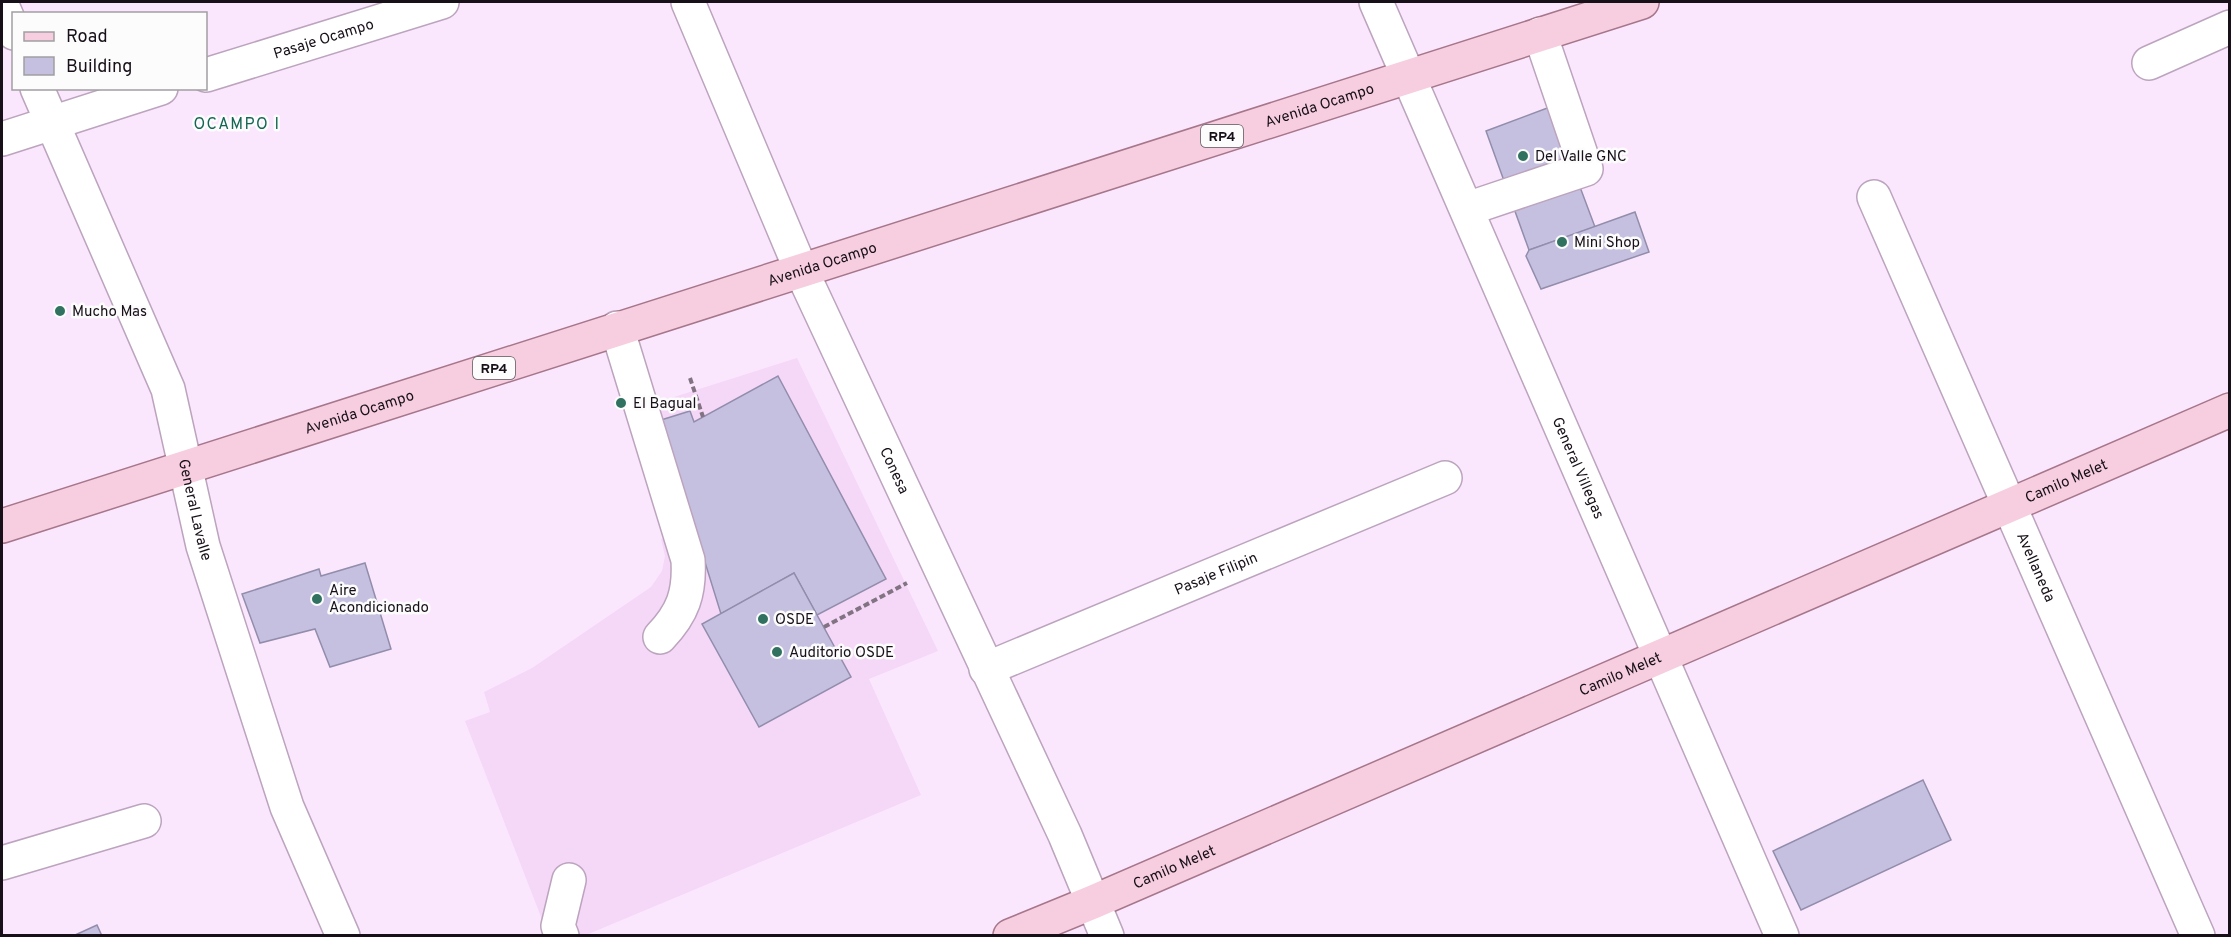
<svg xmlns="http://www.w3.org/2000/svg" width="2231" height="937" viewBox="0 0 2231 937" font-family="Overpass,sans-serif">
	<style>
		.built { fill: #f5d7f8 }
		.building { fill: #c6c0e0; stroke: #928dab; stroke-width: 1.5 }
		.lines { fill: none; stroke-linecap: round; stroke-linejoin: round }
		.minor-casing { stroke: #bca4be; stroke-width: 36 }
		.major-casing { stroke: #a6768b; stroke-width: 36 }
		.path { stroke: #817382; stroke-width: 4; stroke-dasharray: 6 3; stroke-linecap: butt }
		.minor { stroke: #fff; stroke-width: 33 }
		.major { stroke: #f7cedf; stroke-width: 33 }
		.poi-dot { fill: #307160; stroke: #fcfcfc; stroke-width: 2 }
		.labels { text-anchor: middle; stroke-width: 5; stroke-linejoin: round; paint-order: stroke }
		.shield { fill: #fcfcfc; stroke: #5c575d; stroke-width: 1.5 }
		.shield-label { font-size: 14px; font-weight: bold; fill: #181019 }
		.street-label { font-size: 15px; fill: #181019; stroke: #fcfcfc }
		.poi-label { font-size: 15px; fill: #181019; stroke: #fcfcfc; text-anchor: start }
		.neighbourhood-label { font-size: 16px; letter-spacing: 1.5px; fill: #146553; stroke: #fcfcfc }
	</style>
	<rect width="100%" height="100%" fill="#fbe7fd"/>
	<polygon class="built" points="797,358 938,651 869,679 921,795 586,935 548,935 465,721 490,712 484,692 532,668 651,587 662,571 665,556 661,539 669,537 655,403"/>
	<g class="building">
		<polygon points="1550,107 1595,227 1529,250 1486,131"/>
		<polygon points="1635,212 1649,252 1541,289 1526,256 1529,250"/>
		<polygon points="778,376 886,579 817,615 794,573 721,614 661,420 690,411 694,422"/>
		<polygon points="365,563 391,649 330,667 315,629 260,643 242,594 319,569 321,576"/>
		<polygon points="794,573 851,677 759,727 702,624"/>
		<polygon points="1923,780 1951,840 1801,910 1773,851"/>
		<polygon points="97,925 102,936 73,936"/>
	</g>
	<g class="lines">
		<g class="minor-casing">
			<g id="minor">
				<path id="s1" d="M688,2L801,270L1065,835L1107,936"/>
				<path id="s2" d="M1376,2L1782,936"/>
				<polyline points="2,5 14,33"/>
				<polyline points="2149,63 2230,27"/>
				<path id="s3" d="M206,75L442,2"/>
				<path id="s4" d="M37,88L168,389L203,546L287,807L343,936"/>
				<polyline points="2,139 161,88"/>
				<path id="s5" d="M1874,197L2198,936"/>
				<polyline points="1467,209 1586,169 1540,34"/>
				<path d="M617,328L688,560C690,593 683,613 660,637"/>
				<path id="s6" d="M986,669L1445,478"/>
				<polyline points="2,863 144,821"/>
				<polyline points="562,936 558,926 569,880"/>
			</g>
		</g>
		<g class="major-casing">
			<g id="major">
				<path id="s7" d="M2,526L1642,2"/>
				<path id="s8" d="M1010,936L1093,902L2230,410"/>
			</g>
		</g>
		<g class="path">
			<polyline points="690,378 703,417"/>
			<polyline points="824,627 907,583"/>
		</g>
		<use href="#minor" class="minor"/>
		<use href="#major" class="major"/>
	</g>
	<g class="poi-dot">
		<circle cx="1523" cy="156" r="6"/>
		<circle cx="1562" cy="242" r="6"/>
		<circle cx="60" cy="311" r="6"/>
		<circle cx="621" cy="403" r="6"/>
		<circle cx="317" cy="599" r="6"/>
		<circle cx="763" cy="619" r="6"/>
		<circle cx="777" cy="652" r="6"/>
	</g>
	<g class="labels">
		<g class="shield">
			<rect x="1201" y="125" width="42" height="22" rx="4.5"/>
			<rect x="473" y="357" width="42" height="22" rx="4.5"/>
		</g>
		<g class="shield-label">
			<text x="1222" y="141">RP4</text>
			<text x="494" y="373">RP4</text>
		</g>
		<g class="street-label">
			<text dy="5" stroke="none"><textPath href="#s3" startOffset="123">Pasaje Ocampo</textPath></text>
			<text dy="5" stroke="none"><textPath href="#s7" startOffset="1383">Avenida Ocampo</textPath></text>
			<text dy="5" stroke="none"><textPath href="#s7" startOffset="861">Avenida Ocampo</textPath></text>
			<text dy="5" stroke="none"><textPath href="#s7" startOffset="375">Avenida Ocampo</textPath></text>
			<text dy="5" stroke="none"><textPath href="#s2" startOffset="508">General Villegas</textPath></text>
			<text dy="5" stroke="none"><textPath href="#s1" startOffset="512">Conesa</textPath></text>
			<text dy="5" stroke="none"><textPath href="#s8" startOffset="1150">Camilo Melet</textPath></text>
			<text dy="5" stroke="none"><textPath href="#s4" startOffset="452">General Lavalle</textPath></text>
			<text dy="5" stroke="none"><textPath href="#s5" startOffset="404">Avellaneda</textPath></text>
			<text dy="5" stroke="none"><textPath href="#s6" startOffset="249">Pasaje Filipin</textPath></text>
			<text dy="5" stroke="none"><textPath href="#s8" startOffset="664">Camilo Melet</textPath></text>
			<text dy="5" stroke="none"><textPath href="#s8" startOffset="178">Camilo Melet</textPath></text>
		</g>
		<g class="poi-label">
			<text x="1535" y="161">Del Valle GNC</text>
			<text x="1574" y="247">Mini Shop</text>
			<text x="72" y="316">Mucho Mas</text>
			<text x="633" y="408">El Bagual</text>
			<text x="329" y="595">Aire<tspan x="329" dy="17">Acondicionado</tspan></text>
			<text x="775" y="624">OSDE</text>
			<text x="789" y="657">Auditorio OSDE</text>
		</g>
		<g class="neighbourhood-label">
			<text x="237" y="129">OCAMPO I</text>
		</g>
	</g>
	<rect width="2231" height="937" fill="none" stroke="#181019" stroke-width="6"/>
	<rect x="12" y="12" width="195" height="78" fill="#fcfcfc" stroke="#a19ea1" stroke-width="1.5"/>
	<rect x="24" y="32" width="30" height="9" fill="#f7cedf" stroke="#a19ea1" stroke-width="1.5"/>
	<text x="66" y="42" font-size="18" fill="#181019">Road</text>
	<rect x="24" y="57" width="30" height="18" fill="#c6c0e0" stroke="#a19ea1" stroke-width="1.5"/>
	<text x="66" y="72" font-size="18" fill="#181019">Building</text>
</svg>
